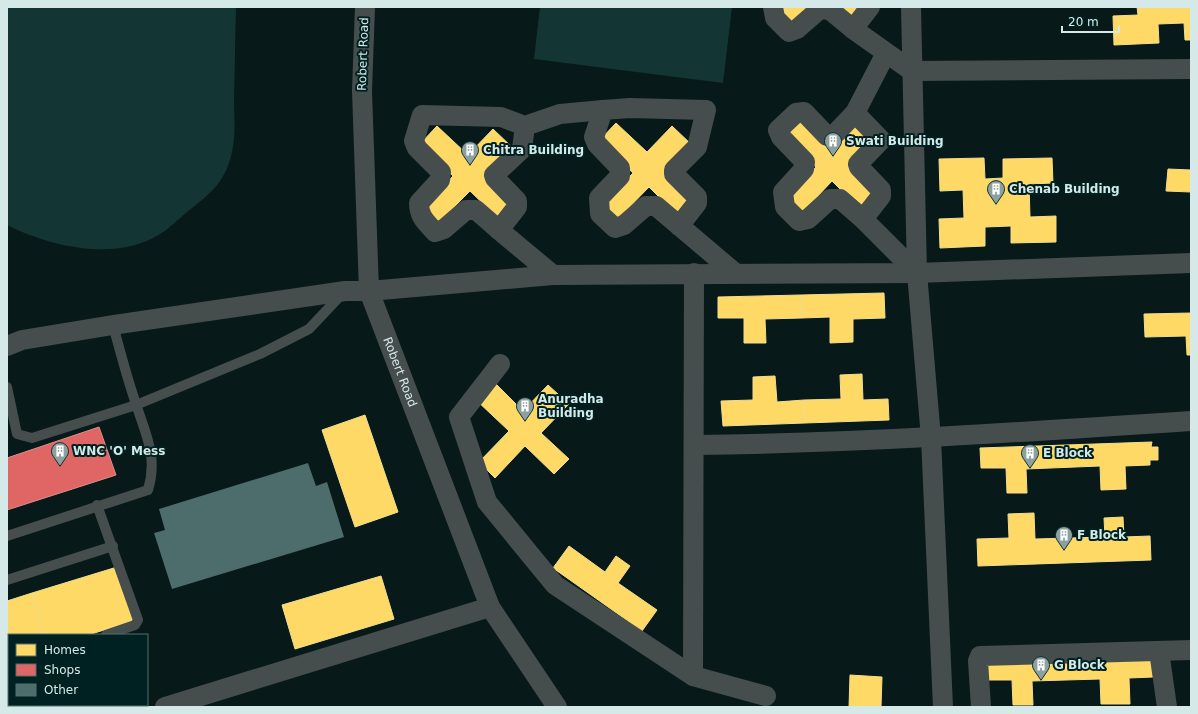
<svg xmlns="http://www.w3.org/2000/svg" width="1198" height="714" viewBox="0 0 1198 714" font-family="'DejaVu Sans',sans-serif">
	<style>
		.green { fill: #133635 }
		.homes { fill: #ffd966; stroke: #f2de8d }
		.shops { fill: #e06666; stroke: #dd8d8d }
		.building { fill: #4d6c6c }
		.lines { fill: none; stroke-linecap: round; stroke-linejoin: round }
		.service { stroke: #464d4d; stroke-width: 10 }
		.minor { stroke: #464d4d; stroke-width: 20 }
		.labels { text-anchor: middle; stroke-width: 4; stroke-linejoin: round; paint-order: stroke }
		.street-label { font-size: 12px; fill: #d5e9e8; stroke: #002121 }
		.poi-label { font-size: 12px; font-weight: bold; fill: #d5e9e8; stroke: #002121; text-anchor: start }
	</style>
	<rect width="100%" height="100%" fill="#081919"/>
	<g class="green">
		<path d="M7,7H236C235,37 235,67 234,98C234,116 236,134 232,152C225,184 209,194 186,213C177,220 170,228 160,234C116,262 51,247 7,225Z"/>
		<polygon points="540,7 732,7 723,83 534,59"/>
	</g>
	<g class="homes">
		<polygon points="779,7 810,7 793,24"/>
		<polygon points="838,7 865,7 852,21"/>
		<polygon points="1137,7 1191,7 1191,40 1185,40 1184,23 1158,24 1159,43 1114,45 1113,16 1138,15"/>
		<polygon points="800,117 830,146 856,120 876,140 848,168 876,194 861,210 832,181 802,213 786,198 816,167 783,135"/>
		<polygon points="616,123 647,152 672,126 693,146 665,174 693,200 678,216 649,187 618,219 603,204 633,173 599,141"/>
		<polygon points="437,126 468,155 493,129 514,149 486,177 514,204 499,219 470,191 439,222 423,207 453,176 420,144"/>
		<polygon points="984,158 985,179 1003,178 1003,159 1052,158 1053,183 1029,184 1030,217 1056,216 1056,242 1011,243 1011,226 985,227 985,246 940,248 939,219 964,218 963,190 940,191 939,159"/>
		<polygon points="1168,169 1191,170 1191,192 1166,191"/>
		<polygon points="884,293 885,318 853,319 853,342 830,343 830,317 802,318 801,295"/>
		<polygon points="801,295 802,318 765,319 766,343 744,343 744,318 718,318 718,297"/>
		<polygon points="1191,313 1191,355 1187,355 1186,336 1145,337 1144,314"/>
		<polygon points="862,374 863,400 888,399 889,420 805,423 804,400 841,399 840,375"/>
		<polygon points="775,376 777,402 804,400 805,423 723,426 721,401 753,400 753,377"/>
		<polygon points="493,381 523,411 548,385 569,404 541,433 569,459 554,474 525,446 495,478 479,462 509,431 475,399"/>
		<polygon points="365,415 398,512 355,527 322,430"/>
		<polygon points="1152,442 1151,447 1158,447 1158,460 1150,460 1150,465 1125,466 1126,489 1101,490 1100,466 1026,469 1027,493 1007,493 1006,468 981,468 980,448"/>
		<polygon points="1034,513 1035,539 1105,537 1104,518 1123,517 1124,537 1150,536 1151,560 978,566 977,539 1009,538 1008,514"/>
		<polygon points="569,546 605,572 616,556 630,566 618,583 657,610 642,631 553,568"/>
		<polygon points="117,567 133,621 88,635 44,635 32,593"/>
		<polygon points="381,576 394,619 295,649 282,605"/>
		<polygon points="32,593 44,635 9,635 9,659 7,660 7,601"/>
		<polygon points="1152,655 1153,677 1129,678 1130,704 1101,704 1100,679 1032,681 1033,705 1013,705 1012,680 987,680 986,660"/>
		<polygon points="850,675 882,677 881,707 849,707"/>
	</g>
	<polygon class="shops" points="99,427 116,475 7,510 7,458"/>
	<polygon class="building" points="308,463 316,486 327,482 344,537 172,589 154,533 165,530 159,509"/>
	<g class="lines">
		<g class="service">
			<polyline points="7,387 17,434 32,438 136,405 260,354 309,329 343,293"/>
			<polyline points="97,505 138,620 135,625 106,635"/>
			<path d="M7,536L148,490C158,457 146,435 136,404C127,378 120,351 113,325"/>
			<polyline points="7,580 113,546"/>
			<polyline points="7,667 9,667"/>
		</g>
		<g class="minor">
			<path id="s1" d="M365,7L362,91L369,291L490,607L557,707"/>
			<polyline points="773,7 775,18 789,32 797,29 820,9 830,10 853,29 912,71 1191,69"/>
			<polyline points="911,7 917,273 931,438 943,707"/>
			<polyline points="853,29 870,7"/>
			<polyline points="855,113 886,53"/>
			<path d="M525,126L501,117L422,115L414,141L417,148L441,172L440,180L419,203C419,217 426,222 435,232L444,229L466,210H476L499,230L517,207V201L495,178L494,175L522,149L525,126L560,114L603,110"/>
			<polyline points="863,219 881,196 881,190 859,167 858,164 881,140 855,113 835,134 827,136 804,112 796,113 778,130 781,137 805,162 804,169 783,192 785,207 799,221 808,219 830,199 840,199 863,219 917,273"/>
			<polyline points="679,226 697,203 697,197 674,174 674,170 697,147 706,110 630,108 603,110 594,137 597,144 620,168 620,176 599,198 600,214 615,228 624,225 646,206 656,206 735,273"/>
			<polyline points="499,230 553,275"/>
			<polyline points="7,346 22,340 113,325 345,291 369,291 553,275 917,273 1191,263"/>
			<polyline points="500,364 459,417 487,502 555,585 693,676 766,696"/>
			<path d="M695,445C861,443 1026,432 1191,421"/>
			<polyline points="1159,651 1167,707"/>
			<polyline points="693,676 694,273"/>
			<polyline points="165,707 490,607"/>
			<polyline points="981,707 978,661 980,656 1191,650"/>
		</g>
	</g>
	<defs>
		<g id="building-pin" transform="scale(0.9)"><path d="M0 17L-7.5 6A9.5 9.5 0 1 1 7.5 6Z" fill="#8da0a0" stroke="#002121"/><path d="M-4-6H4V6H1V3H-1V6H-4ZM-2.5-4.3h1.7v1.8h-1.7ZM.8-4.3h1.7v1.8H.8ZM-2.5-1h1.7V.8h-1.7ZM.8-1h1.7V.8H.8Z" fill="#fff"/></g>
	</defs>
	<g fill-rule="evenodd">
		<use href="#building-pin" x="833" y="141"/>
		<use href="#building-pin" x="470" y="150"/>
		<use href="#building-pin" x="996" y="189"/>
		<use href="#building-pin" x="525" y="406"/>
		<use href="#building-pin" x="60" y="451"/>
		<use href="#building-pin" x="1030" y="453"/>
		<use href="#building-pin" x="1064" y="535"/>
		<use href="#building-pin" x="1041" y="665"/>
	</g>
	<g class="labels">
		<g class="street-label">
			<text transform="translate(363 54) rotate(-88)" y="4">Robert Road</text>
			<text dy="4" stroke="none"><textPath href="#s1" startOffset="371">Robert Road</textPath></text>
		</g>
		<g class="poi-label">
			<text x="846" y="145">Swati Building</text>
			<text x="483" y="154">Chitra Building</text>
			<text x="1009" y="193">Chenab Building</text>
			<text x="538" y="403">Anuradha<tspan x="538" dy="14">Building</tspan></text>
			<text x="73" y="455">WNC 'O' Mess</text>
			<text x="1043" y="457">E Block</text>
			<text x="1077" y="539">F Block</text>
			<text x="1054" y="669">G Block</text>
		</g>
	</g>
	<rect width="1198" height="714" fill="none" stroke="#d5e9e8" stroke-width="16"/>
	<rect x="8" y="634" width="140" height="72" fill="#002121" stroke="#557171"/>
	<rect x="16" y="644" width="20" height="12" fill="#ffd966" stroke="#557171"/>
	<text x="44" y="654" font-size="12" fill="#d5e9e8">Homes</text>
	<rect x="16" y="664" width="20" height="12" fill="#e06666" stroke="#557171"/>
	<text x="44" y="674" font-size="12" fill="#d5e9e8">Shops</text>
	<rect x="16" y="684" width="20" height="12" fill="#4d6c6c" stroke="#557171"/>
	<text x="44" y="694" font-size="12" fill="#d5e9e8">Other</text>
	<path d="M1062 26v6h57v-6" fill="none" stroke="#d5e9e8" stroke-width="2"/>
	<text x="1068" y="26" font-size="12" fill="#d5e9e8" stroke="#002121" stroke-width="3" paint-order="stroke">20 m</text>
</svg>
